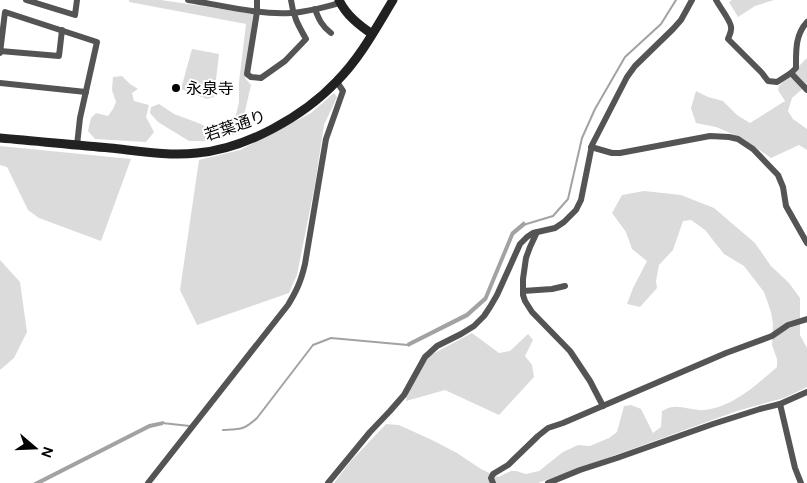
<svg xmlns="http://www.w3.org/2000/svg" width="807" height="483" viewBox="0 0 807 483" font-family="'DM Sans','Noto Sans JP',sans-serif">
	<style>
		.green { fill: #dbdbdb }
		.water { fill: #a2a2a2 }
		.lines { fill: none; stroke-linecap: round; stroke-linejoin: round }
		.stream { stroke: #a2a2a2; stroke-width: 2 }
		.street { stroke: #545454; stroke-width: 6 }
		.secondary { stroke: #212121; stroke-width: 9 }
		.poi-dot { fill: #000; stroke: #fff; stroke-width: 2 }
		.labels { text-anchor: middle; stroke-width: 4; stroke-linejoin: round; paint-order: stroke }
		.poi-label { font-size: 16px; fill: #000; stroke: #fff; text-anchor: start }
		.street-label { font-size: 16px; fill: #000; stroke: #fff }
	</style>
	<rect width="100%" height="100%" fill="#fff"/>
	<g class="green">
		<polygon points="129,0 161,0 255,14 245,78 251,85 240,133 228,136 227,132 233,128 239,102 239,82 246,24 129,2"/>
		<polygon points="732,0 774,0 755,6 738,17 729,2"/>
		<polygon points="192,49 219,54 214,97 207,99 181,89"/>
		<polygon points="807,58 807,85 792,98 788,111 793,119 807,129 807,150 799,145 771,158 742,138 716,127 696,123 691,108 696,91 708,97 723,101 737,115 750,123 785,101 778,90 779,86"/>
		<polygon points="122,76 130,84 138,89 132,93 134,101 149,105 146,117 154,132 146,142 95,139 88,131 91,118 96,113 108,116 113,109 116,102 112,90 113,77"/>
		<polygon points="334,93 337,97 324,125 315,184 297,275 289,293 197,325 180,290 199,160 240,150 311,113"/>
		<polygon points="159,104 174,114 201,124 223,138 214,141 189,141 158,122 150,113 151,107"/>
		<polygon points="0,146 131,159 101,241 39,218 28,210 7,167 0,165"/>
		<path d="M644,191L681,195L714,208L755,243L771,266L789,283L800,298V335L807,348V387L784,398L737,411L538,483H334L350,462L386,424L399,425L432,440L457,453L481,469L498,477L511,471H516L526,474L539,471L563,452L578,445L590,446L609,438L617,432L624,406L631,405L641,409L653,433L661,427L662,411C666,409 670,407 673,407C683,406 694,411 704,410C733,407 756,385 777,367V359L772,345L773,324L771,312L764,292L744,266L724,254L705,230L691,220L683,221L673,250L659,265L656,281L657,288L640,307L627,304L633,288L647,261L632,249L626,232L612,213L622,195Z"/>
		<polygon points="0,260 20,282 27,332 14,358 0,370"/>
		<polygon points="472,333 499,353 510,351 528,334 533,340 525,356 532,365 534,377 499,415 445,390 406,401 407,394 429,356"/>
	</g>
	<g class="water">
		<polygon points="524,221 526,225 514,235 487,300 468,317 408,347 407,343 466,313 484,297 511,232"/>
		<polygon points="164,421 163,425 150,428 42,483 33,483 149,424"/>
	</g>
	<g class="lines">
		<g class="stream">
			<polyline points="523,225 553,216 568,199 582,138 595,109 625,57 661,24 676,0"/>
			<polyline points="162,423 190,426"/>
			<path d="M223,430C241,429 244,430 257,418L313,345L331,338L408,345"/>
		</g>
		<g class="street">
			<polyline points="26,0 75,15 77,0"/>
			<path d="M188,0C221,5 258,15 291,13C307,12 324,7 340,3"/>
			<path d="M257,0V12L247,74L251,77L261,78L285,61L306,39C298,25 293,16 291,0"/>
			<path d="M716,0C719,6 731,21 731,27C732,31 729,36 728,39L762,73L768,81L777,82L791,73L796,68C796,51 795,35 807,22"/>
			<path d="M315,9C319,20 322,26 331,33"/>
			<polyline points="0,51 59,56 62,30"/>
			<polyline points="0,53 5,12 97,42 80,118 77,145"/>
			<polyline points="791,73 807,90"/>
			<polyline points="0,83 86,92"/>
			<polyline points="591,147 612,153 620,153 710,136 729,137 738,139 753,149 778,175 783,187 786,206 807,243"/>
			<polyline points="537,232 530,247 526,258 523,279 523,295 525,301 532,312 570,351 590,381 603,406"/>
			<polyline points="523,291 552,289 565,286"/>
			<polyline points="780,404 795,468 801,483"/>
			<path d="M148,483L288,305C297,290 301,281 305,264L326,139L343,91L337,82"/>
			<polyline points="328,483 370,432 390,411 404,395 425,357 437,346 461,334 474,326 484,316 490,307 497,295 520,244 527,237 533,233 555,228 564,222 576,210 581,200 592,145 627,77 635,66 673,29 681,20 692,0"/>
			<polyline points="493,483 491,478 493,474 508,465 538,436 548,428 563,423 726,353 772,336 788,325 807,319"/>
			<polyline points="548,483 580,470 617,458 713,424 760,409 780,404 807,392"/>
		</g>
		<g class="secondary">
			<path d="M339,0C346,15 359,25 372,34"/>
			<path d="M0,138C37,141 73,145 110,148C139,151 168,156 197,153C246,149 304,116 337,81C360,58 376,28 393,0"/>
		</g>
	</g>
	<circle class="poi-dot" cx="176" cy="88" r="5"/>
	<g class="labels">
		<g class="poi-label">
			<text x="186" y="94">永泉寺</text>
		</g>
		<g class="street-label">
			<text transform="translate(235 125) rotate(-19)" y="6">若葉通り</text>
		</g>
	</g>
	<g transform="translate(35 448) rotate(109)" stroke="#ffffff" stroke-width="4" paint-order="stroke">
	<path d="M0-4L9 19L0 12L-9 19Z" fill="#000000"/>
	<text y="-8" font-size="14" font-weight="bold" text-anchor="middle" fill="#000000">N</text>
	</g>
</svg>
